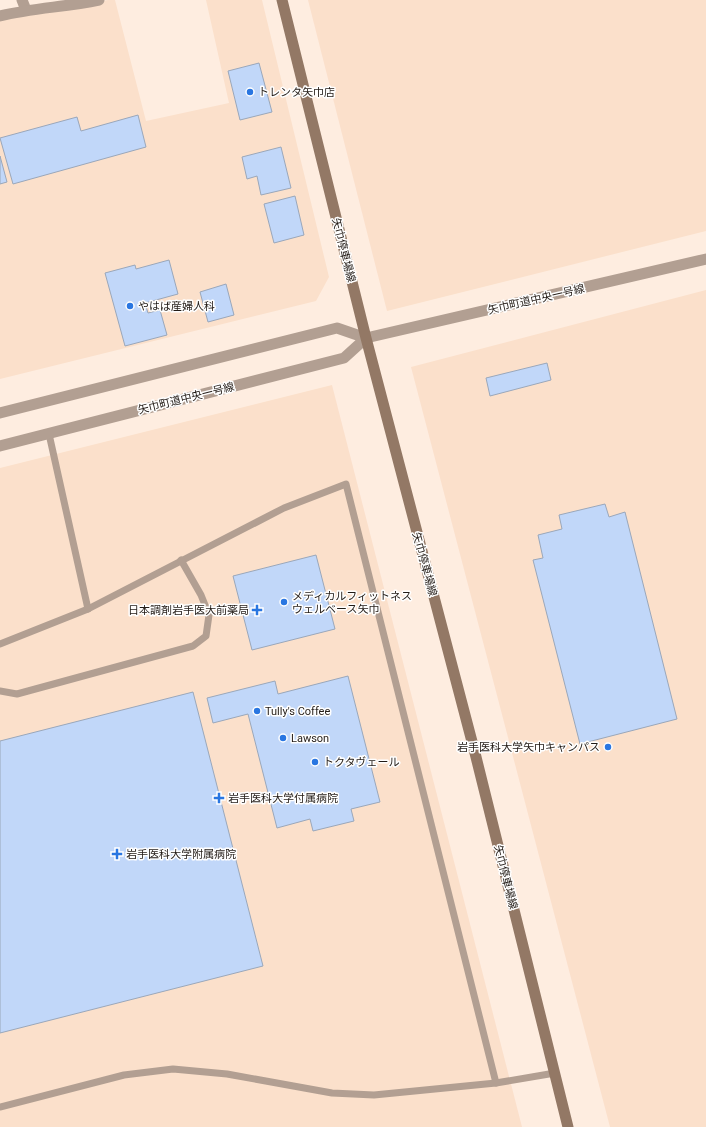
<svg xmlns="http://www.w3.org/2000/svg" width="706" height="1127" viewBox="0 0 706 1127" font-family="Roboto,'Noto Sans JP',sans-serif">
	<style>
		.built { fill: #fbe0cb }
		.building { fill: #c1d7f9; stroke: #9aa7ba }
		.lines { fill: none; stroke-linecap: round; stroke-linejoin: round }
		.service { stroke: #b29f92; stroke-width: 7 }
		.minor { stroke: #b29f92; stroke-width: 11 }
		.tertiary { stroke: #b29f92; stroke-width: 11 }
		.secondary { stroke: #937865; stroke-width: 11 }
		.poi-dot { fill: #2976e1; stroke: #fff; stroke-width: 1.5 }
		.labels { text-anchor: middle; stroke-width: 3; stroke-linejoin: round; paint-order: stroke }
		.poi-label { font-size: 11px; fill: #221b16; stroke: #fff; text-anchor: start }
		.street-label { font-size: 11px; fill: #221b16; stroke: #fff }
	</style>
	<rect width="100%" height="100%" fill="#feede0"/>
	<g class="built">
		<polygon points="108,0 115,0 146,121 229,103 206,0 262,0 329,277 316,301 0,379 0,20"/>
		<polygon points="308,0 706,0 706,231 387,311"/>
		<polygon points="706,290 706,1127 610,1127 411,367"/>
		<polygon points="332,385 522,1127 0,1127 0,468"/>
	</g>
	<g class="building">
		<polygon points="259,63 272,112 240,120 228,71"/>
		<polygon points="138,115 146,147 13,184 0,138 77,117 81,131"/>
		<polygon points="281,147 291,188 261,195 257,176 247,179 242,157"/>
		<polygon points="0,156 7,182 0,184"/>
		<polygon points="295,196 304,235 274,243 264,204"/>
		<polygon points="169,260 178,294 145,303 148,313 160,310 167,335 125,346 105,273 135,265 136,269"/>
		<polygon points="226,284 234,315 208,322 200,292"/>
		<polygon points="547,363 551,380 490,396 486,378"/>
		<polygon points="605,504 609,517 625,512 677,719 580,744 533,560 543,558 538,535 562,529 559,515"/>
		<polygon points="316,555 335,629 252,650 233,576"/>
		<polygon points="348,676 380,802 351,809 354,821 313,831 310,819 277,828 248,714 213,723 207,698 275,681 278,694"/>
		<polygon points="193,692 263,966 0,1033 0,741"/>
	</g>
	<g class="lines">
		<g class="service">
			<polyline points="49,434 88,609"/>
			<polyline points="0,644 88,609 284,508 346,484 496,1083"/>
			<polyline points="0,691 17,694 193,646 206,636 209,615 201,595 181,560"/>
			<polyline points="0,1107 124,1075 173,1069 227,1074 332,1093 374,1095 496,1083 555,1073"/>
		</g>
		<g class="minor">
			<polyline points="22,0 26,10"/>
			<path d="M0,16C33,8 66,7 99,0"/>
		</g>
		<g class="tertiary">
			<polyline points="0,413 337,328 366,338"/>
			<polyline points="0,446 344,358 366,338 706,259"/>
		</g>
		<polyline class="secondary" points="282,0 366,338 475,753 568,1127"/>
	</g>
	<g class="poi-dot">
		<circle cx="250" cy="92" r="4"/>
		<circle cx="130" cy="306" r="4"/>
		<circle cx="284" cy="602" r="4"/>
		<path d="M255 604h4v4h4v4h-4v4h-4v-4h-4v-4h4z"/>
		<circle cx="257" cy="711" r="4"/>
		<circle cx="283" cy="738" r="4"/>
		<circle cx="608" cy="747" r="4"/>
		<circle cx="315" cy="762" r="4"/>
		<path d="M217 792h4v4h4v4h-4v4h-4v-4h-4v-4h4z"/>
		<path d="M115 848h4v4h4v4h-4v4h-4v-4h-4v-4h4z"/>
	</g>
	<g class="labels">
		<g class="poi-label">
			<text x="258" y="96">トレンタ矢巾店</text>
			<text x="138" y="310">やはば産婦人科</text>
			<text x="292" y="600">メディカルフィットネス<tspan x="292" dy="13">ウェルベース矢巾</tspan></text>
			<text x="249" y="614" text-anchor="end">日本調剤岩手医大前薬局</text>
			<text x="265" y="715">Tully's Coffee</text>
			<text x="291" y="742">Lawson</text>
			<text x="600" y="751" text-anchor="end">岩手医科大学矢巾キャンパス</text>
			<text x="323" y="766">トクタヴェール</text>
			<text x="228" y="802">岩手医科大学付属病院</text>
			<text x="126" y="858">岩手医科大学附属病院</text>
		</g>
		<g class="street-label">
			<text transform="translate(344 250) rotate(76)" y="4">矢巾停車場線</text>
			<text transform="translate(536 299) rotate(-13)" y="4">矢巾町道中央一号線</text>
			<text transform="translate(186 398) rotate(-14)" y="4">矢巾町道中央一号線</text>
			<text transform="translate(425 564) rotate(75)" y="4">矢巾停車場線</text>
			<text transform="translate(506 877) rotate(76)" y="4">矢巾停車場線</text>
		</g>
	</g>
</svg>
